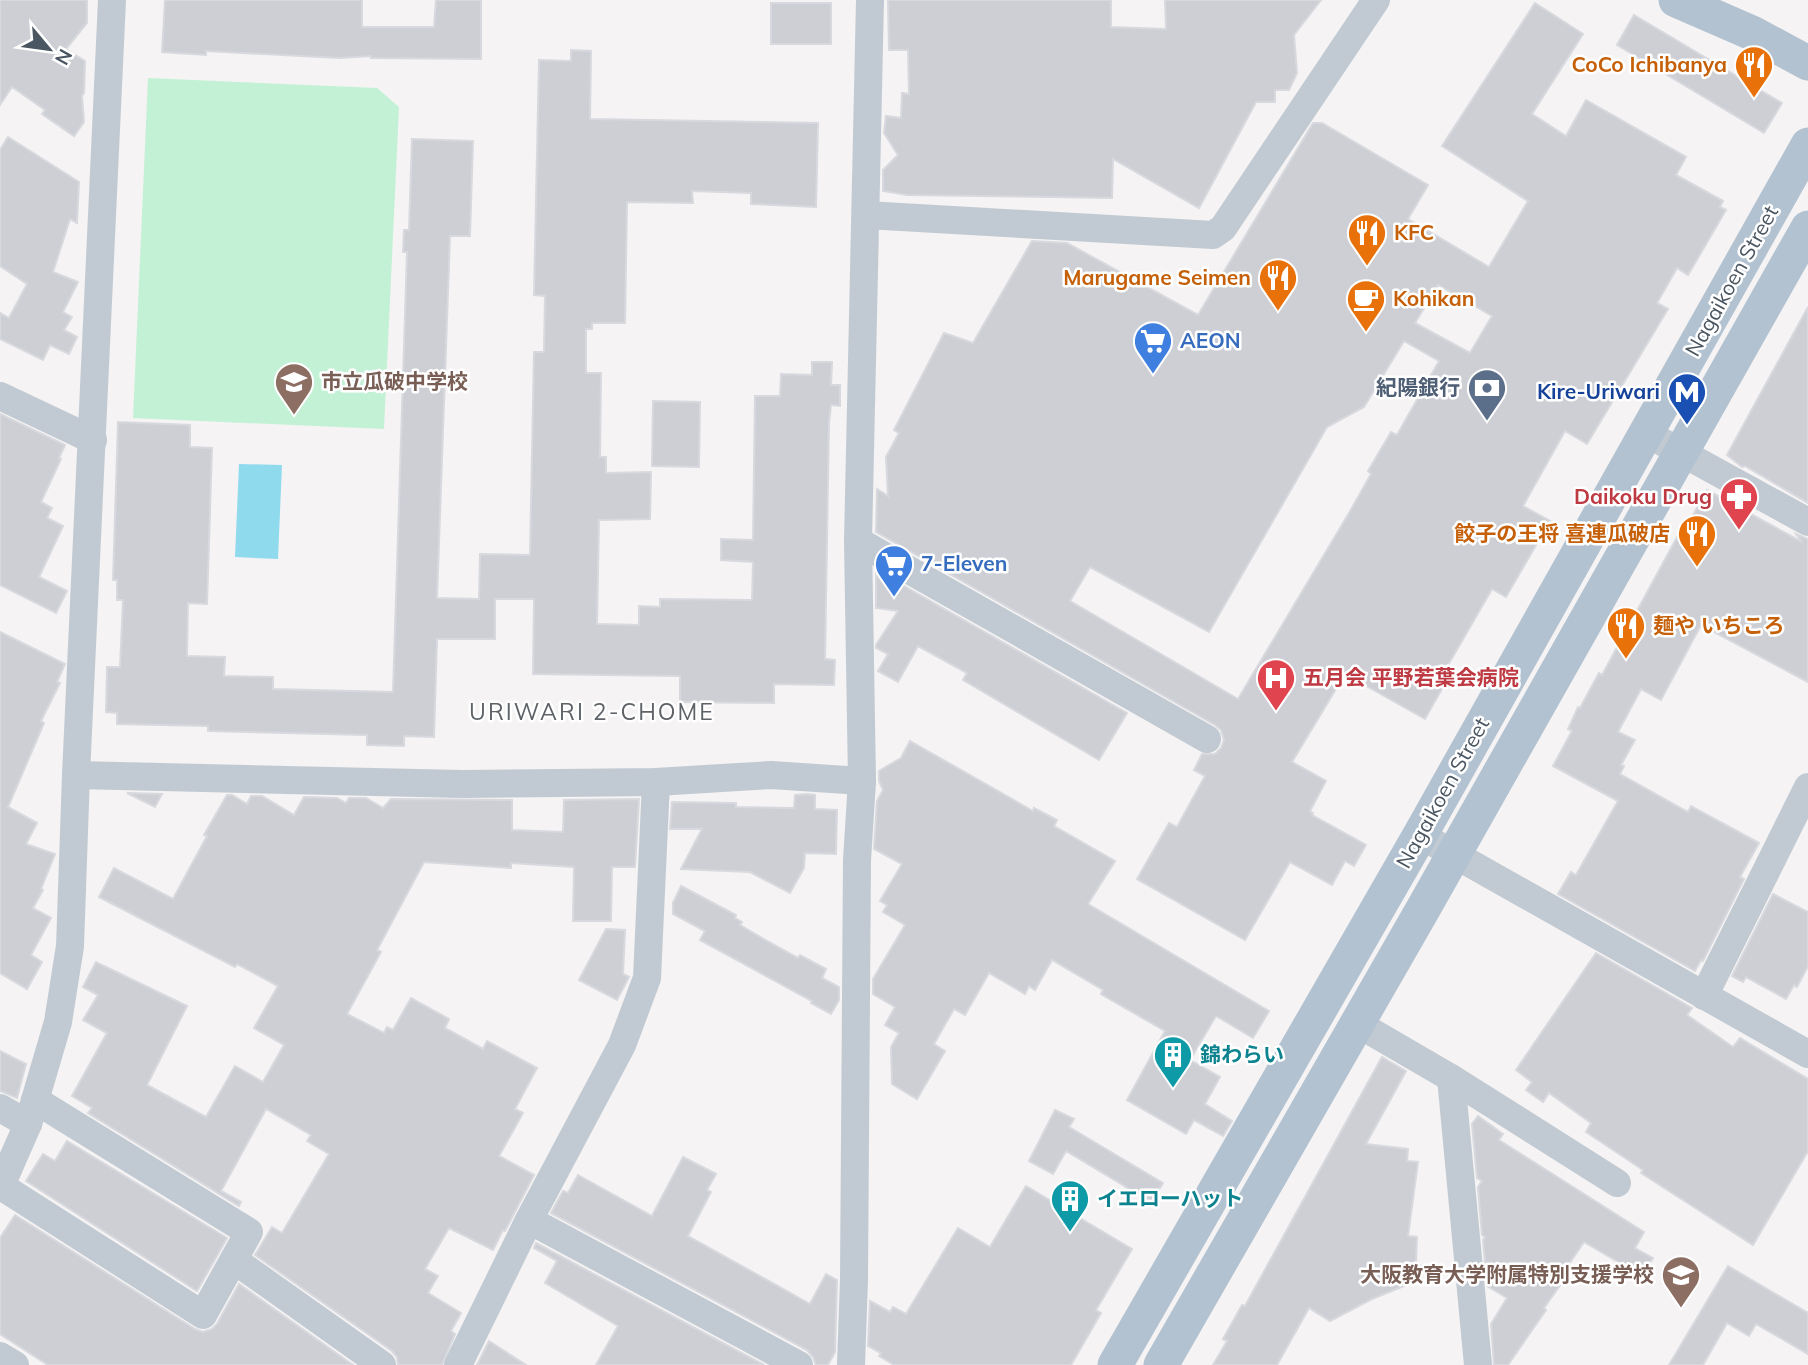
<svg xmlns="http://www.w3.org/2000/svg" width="1808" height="1365" viewBox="0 0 1808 1365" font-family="Mulish,'Noto Sans JP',sans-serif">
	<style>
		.green { fill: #c3f1d5 }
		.water { fill: #90daee }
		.building { fill: #cdcfd5; stroke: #d7d9de; stroke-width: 2; fill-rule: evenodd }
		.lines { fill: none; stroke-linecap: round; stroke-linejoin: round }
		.minor { stroke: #c1cad2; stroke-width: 28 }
		.major { stroke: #b3c2d1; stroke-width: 35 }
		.labels { text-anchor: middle; stroke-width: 5; stroke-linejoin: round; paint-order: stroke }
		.food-label { font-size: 21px; font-weight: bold; fill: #c56008; stroke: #fff; text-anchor: end }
		.street-label { font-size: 21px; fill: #4a5661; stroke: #fff }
		.shop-label { font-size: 21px; font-weight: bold; fill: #366cbe; stroke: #fff; text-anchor: start }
		.education-label { font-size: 21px; font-weight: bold; fill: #785e54; stroke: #fff; text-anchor: start }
		.service-label { font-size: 21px; font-weight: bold; fill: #4e5e75; stroke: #fff; text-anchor: end }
		.transit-label { font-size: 21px; font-weight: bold; fill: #164399; stroke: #fff; text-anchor: end }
		.health-label { font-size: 21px; font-weight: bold; fill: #be3a42; stroke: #fff; text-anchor: end }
		.culture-label { font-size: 21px; font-weight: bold; fill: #0d838f; stroke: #fff; text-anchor: start }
		.neighbourhood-label { font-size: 23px; letter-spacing: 2px; fill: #5f6368; stroke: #fff }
	</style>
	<rect width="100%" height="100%" fill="#f5f3f3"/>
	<polygon class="green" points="148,78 377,88 399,107 384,429 133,418"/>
	<polygon class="water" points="239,464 282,465 278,559 235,557"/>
	<g class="building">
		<polygon points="0,0 87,0 87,23 66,49 85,61 84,93 82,96 84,122 74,136 42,114 45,110 12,87 0,105"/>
		<polygon points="165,0 362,0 362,27 434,27 436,0 481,0 481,59 371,58 371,56 339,58 206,51 206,55 162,52"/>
		<polygon points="888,0 1111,0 1111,27 1166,29 1165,0 1321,0 1294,35 1297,73 1289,90 1275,90 1275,102 1256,102 1199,208 1113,159 1112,198 907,195 883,191 883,170 898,155 884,133 886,116 901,118 902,93 909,94 908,50 889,50"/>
		<rect x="771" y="3" width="60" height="41"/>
		<path d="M1535,3L1583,34L1532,114L1566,136L1586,100L1686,157L1676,175L1723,201L1720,207L1726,210L1688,275L1677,268L1657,303L1668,309L1587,444L1565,431L1523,506L1550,521L1506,597L1492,589L1440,679L1446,682L1425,719L1345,674L1292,762L1326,781L1310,811L1313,813L1312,815L1366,845L1354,866L1345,861L1332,885L1290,862L1245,940L1137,879L1169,823L1177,827L1205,776L1194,770L1202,754H1215L1221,748L1224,740L1221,730L1215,725L876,532L877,489L888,496L886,457L899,433L894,430L944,333L973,343L1032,241L1067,243L1198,315L1313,123H1322L1428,185L1408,219L1489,267L1528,201L1442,146ZM1438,285L1492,316L1470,353L1415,323ZM1404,341L1439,361L1397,435L1391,432L1368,471L1371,474L1349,513L1238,699L1070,601L1090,567L1209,632L1327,427L1364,407Z"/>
		<polygon points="1634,15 1782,103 1764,133 1617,45"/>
		<polygon points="571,50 591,51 590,119 818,123 816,207 751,204 751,193 692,191 693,203 627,202 625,323 592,323 592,329 586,329 586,373 601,373 600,457 606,457 606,473 651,472 650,519 599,520 597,624 639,625 639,606 660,607 660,599 752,600 753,562 721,560 721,539 753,540 755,396 780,396 781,374 812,375 812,362 832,362 831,385 840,385 840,406 831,405 829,423 825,659 835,660 834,685 774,684 774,703 680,702 680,676 533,674 534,599 495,599 495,639 437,639 434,737 404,736 404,746 367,745 367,735 208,731 208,726 117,724 117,713 106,712 107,667 120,667 123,600 117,600 117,580 113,580 118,422 190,425 190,447 212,448 207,604 188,603 187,656 225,657 224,676 273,677 273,689 393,692 407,252 403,252 404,230 409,230 412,139 473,141 470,236 450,236 437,598 479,599 480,554 530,555 534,352 544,352 545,296 534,295 539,60 571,61"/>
		<polygon points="8,137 79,182 77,223 70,219 53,272 78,282 63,312 72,317 64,330 77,337 69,354 50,345 43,360 0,339 0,313 9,318 27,284 0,266 0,150"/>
		<polygon points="1808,307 1808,503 1745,466 1742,467 1727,455"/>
		<polygon points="653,401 700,402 699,467 652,466"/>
		<polygon points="0,414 65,445 59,458 61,459 41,502 52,508 47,518 63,526 39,577 67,591 56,613 0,585"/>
		<polygon points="1707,490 1802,542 1796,534 1808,539 1808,682 1701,625 1661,700 1641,689 1618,732 1635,740 1621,765 1624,766 1620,774 1688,812 1691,806 1759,843 1740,877 1744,879 1703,961 1701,960 1695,971 1558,894 1571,872 1576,875 1618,801 1553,766 1572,731 1568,729 1578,707 1580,708 1599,673 1602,675 1681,530 1684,531"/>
		<polygon points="876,570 1127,713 1099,760 963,680 967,673 918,646 898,682 878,671 888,654 876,648 876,645 898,611 876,608"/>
		<polygon points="0,632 65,664 57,682 60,683 41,721 44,723 8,807 37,823 26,844 55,854 41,889 43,890 33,908 51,918 31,955 42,962 27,989 0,973"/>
		<polygon points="910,741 1033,811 1034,808 1057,820 1054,826 1115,861 1088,904 1269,1011 1253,1038 1216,1016 1190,1060 1220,1077 1205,1104 1232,1121 1223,1136 1194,1120 1186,1134 1127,1100 1165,1031 1101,994 1103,990 1052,960 1035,990 1029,986 1025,994 989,973 965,1015 954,1009 934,1044 945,1051 917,1099 892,1084 891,1047 899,1033 885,1025 895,1007 873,994 873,979 905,925 883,912 887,905 880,901 902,864 874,849 877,801 883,790 879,781 879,771 901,758"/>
		<polygon points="127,793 162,794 155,807"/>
		<polygon points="807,794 815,795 815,809 837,810 836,854 805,853 804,868 790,893 750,872 681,869 702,829 670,829 672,802 736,803 736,807 794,808 795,795"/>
		<polygon points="227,795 232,795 247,804 251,796 262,796 294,815 304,797 337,798 346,803 349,798 366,798 383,808 391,799 512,800 512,830 563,832 564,800 639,799 635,867 612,867 611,921 573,921 574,867 511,863 511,868 424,862 377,950 381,952 347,1014 384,1033 387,1027 393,1030 411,998 449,1019 445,1028 483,1049 487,1041 537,1068 515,1109 523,1113 499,1156 534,1175 505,1231 503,1230 493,1250 449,1228 425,1269 438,1276 428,1293 461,1313 451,1331 455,1334 442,1365 398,1365 397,1357 392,1351 255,1255 272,1227 282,1233 329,1154 307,1141 311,1135 266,1109 221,1191 241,1202 239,1206 88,1113 92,1108 72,1096 107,1033 83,1020 98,995 83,987 96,962 187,1006 147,1085 206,1117 235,1066 263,1082 284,1045 254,1028 278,986 237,964 235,967 99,897 114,868 173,899 207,836 204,835"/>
		<polygon points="681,886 736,915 735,918 742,922 740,925 767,941 798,958 800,955 826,969 822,978 839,987 839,1000 831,1014 811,1003 812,1001 700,940 705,931 673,914 673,903"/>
		<polygon points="1773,894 1808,912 1808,966 1797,987 1794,985 1786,999 1746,977 1743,982 1732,976"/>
		<polygon points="606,929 625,930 623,974 629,977 617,1000 579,980"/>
		<polygon points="1596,953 1692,1008 1687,1015 1733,1047 1740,1038 1808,1079 1808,1151 1753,1245 1641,1173 1643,1170 1586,1132 1591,1123 1549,1093 1543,1102 1526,1090 1532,1082 1516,1070"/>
		<polygon points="0,1051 26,1064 17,1098 0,1091"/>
		<polygon points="1382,1057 1406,1071 1366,1144 1408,1149 1407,1161 1418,1162 1408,1236 1417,1237 1416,1263 1422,1266 1421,1279 1372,1299 1330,1321 1309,1308 1277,1365 1213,1365 1227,1341 1223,1339 1242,1305 1245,1306"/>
		<polygon points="1055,1110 1074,1119 1069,1127 1163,1183 1151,1202 1066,1151 1053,1174 1029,1161"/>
		<polygon points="1478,1116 1503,1134 1499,1140 1644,1232 1635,1248 1653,1258 1642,1276 1584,1242 1559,1279 1563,1281 1544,1308 1546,1310 1508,1365 1494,1365 1491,1324 1507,1298 1487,1286 1483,1240 1485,1237 1482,1235 1478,1187 1482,1181 1477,1178 1472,1124"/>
		<polygon points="67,1141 227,1238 197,1291 26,1181 43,1154 55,1161"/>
		<polygon points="683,1157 716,1174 707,1190 711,1192 688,1236 810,1304 826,1274 837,1280 835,1352 828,1365 816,1365 813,1357 807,1350 551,1213 563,1191 568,1193 578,1175 652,1216"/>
		<polygon points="1026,1186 1132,1249 1096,1310 1101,1313 1071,1365 894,1365 879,1356 881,1353 868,1346 870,1301 890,1312 893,1307 906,1314 958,1228 990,1247"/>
		<polygon points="15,1215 195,1329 203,1332 212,1329 217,1324 239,1284 353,1365 48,1365 0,1334 0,1238"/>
		<polygon points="536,1243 764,1365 596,1365 618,1326 545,1283 557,1261 534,1248"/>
		<polygon points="1728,1266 1808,1313 1808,1354 1756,1324 1749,1336 1727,1323 1703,1365 1669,1365"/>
		<polygon points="489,1341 526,1365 477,1365"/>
	</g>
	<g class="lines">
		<g class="minor">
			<polyline points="866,215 1213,235 1223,228 1376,0"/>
			<polyline points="0,396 93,440"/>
			<polyline points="1646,433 1808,522"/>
			<polyline points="858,541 1207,739"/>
			<polyline points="76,775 462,784 656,782 771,775 862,781"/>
			<polyline points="1420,835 1808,1054"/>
			<polyline points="1704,996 1808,787"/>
			<polyline points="1358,1024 1451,1078 1617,1183"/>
			<polyline points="1451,1078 1478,1365"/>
			<polyline points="0,1108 28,1124"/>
			<polyline points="1,1186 203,1315 249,1232 35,1100"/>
			<polyline points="0,1188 28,1124 58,1022 70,946 76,775 112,0"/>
			<polyline points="529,1220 799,1365"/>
			<polyline points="234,1260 382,1365"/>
			<polyline points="0,1356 15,1365"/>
			<polyline points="458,1365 529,1220 622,1045 647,978 656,782"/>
			<polyline points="851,1365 854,1279 857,860 862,781 858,541 870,0"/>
		</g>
		<g class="major">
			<polyline points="1676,0 1752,33 1808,63"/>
			<polyline points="1115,1365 1420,835 1808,145"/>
			<polyline points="1161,1365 1423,909 1808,228"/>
		</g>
	</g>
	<defs>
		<g id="restaurant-pin" transform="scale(2.0125)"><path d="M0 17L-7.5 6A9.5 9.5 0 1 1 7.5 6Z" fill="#e8710a" stroke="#fff"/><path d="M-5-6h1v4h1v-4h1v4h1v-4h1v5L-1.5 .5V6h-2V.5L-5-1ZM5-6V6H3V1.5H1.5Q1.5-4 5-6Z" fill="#fff"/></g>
		<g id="cafe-pin" transform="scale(2.0125)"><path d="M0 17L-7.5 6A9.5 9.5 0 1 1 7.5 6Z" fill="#e8710a" stroke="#fff"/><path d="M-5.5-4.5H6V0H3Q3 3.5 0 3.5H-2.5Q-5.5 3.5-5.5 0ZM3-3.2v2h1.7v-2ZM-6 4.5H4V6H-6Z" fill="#fff"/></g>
		<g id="supermarket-pin" transform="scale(2.0125)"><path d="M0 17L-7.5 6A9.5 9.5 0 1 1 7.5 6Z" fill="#3f7fe0" stroke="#fff"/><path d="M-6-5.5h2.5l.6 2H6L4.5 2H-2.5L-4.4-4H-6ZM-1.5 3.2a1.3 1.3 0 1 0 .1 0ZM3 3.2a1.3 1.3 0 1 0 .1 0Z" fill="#fff"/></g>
		<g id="school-pin" transform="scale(2.0125)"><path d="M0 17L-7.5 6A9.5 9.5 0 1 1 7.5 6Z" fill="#8d6e63" stroke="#fff"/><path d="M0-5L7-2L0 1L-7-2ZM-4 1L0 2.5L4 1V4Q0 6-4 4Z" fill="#fff"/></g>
		<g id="bank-pin" transform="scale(2.0125)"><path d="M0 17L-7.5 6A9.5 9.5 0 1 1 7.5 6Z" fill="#5c6f8a" stroke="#fff"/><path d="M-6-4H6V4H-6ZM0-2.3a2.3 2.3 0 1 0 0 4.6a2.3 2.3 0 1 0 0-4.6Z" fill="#fff"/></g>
		<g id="metro-pin" transform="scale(2.0125)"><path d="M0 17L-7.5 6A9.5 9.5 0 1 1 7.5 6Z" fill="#1a4fb4" stroke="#fff"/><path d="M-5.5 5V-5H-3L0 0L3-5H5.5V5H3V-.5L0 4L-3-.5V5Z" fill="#fff"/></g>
		<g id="pharmacy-pin" transform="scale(2.0125)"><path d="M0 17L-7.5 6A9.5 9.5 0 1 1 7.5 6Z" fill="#e0444e" stroke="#fff"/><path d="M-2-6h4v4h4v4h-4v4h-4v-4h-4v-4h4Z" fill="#fff"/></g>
		<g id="hospital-pin" transform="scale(2.0125)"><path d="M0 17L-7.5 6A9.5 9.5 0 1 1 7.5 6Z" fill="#e0444e" stroke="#fff"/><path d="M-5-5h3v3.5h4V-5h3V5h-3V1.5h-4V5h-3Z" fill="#fff"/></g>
		<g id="building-pin" transform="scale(2.0125)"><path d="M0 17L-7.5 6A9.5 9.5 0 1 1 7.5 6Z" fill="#0f9aa8" stroke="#fff"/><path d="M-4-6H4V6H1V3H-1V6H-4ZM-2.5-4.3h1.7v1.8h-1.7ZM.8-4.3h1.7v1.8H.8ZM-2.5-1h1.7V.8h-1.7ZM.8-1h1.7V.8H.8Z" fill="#fff"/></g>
	</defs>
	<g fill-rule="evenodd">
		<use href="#restaurant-pin" x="1754" y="65"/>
		<use href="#restaurant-pin" x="1367" y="233"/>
		<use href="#restaurant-pin" x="1278" y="278"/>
		<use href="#cafe-pin" x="1366" y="299"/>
		<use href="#supermarket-pin" x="1153" y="341"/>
		<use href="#school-pin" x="294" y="382"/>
		<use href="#bank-pin" x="1487" y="388"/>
		<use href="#metro-pin" x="1687" y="392"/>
		<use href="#pharmacy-pin" x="1739" y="497"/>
		<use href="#restaurant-pin" x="1697" y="534"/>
		<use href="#supermarket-pin" x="894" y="564"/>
		<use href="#restaurant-pin" x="1626" y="626"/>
		<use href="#hospital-pin" x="1276" y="678"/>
		<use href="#building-pin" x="1173" y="1055"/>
		<use href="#building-pin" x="1070" y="1199"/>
		<use href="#school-pin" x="1681" y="1275"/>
	</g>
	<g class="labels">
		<g class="food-label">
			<text x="1727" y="72">CoCo Ichibanya</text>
			<text x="1394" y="240" text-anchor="start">KFC</text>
			<text x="1251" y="285">Marugame Seimen</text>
			<text x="1393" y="306" text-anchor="start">Kohikan</text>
			<text x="1670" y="541">餃子の王将 喜連瓜破店</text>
			<text x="1653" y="633" text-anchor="start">麺や いちころ</text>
		</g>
		<g class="street-label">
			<text transform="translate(1732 281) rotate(-61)" y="7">Nagaikoen Street</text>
			<text transform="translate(1443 793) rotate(-61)" y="7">Nagaikoen Street</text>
		</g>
		<g class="shop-label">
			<text x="1180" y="348">AEON</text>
			<text x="921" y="571">7-Eleven</text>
		</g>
		<g class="education-label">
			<text x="321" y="389">市立瓜破中学校</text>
			<text x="1654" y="1282" text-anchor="end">大阪教育大学附属特別支援学校</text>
		</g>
		<g class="service-label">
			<text x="1460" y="395">紀陽銀行</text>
		</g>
		<g class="transit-label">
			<text x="1660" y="399">Kire-Uriwari</text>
		</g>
		<g class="health-label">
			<text x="1712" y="504">Daikoku Drug</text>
			<text x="1303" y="685" text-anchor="start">五月会 平野若葉会病院</text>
		</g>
		<g class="culture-label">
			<text x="1200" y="1062">錦わらい</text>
			<text x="1097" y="1206">イエローハット</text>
		</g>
		<g class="neighbourhood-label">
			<text x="592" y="720">URIWARI 2-CHOME</text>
		</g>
	</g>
	<g transform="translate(49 49) rotate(119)" stroke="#ffffff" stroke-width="5" paint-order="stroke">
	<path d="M0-5L12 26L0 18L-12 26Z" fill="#4a5661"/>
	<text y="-10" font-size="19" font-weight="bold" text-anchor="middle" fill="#4a5661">N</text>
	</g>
</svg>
